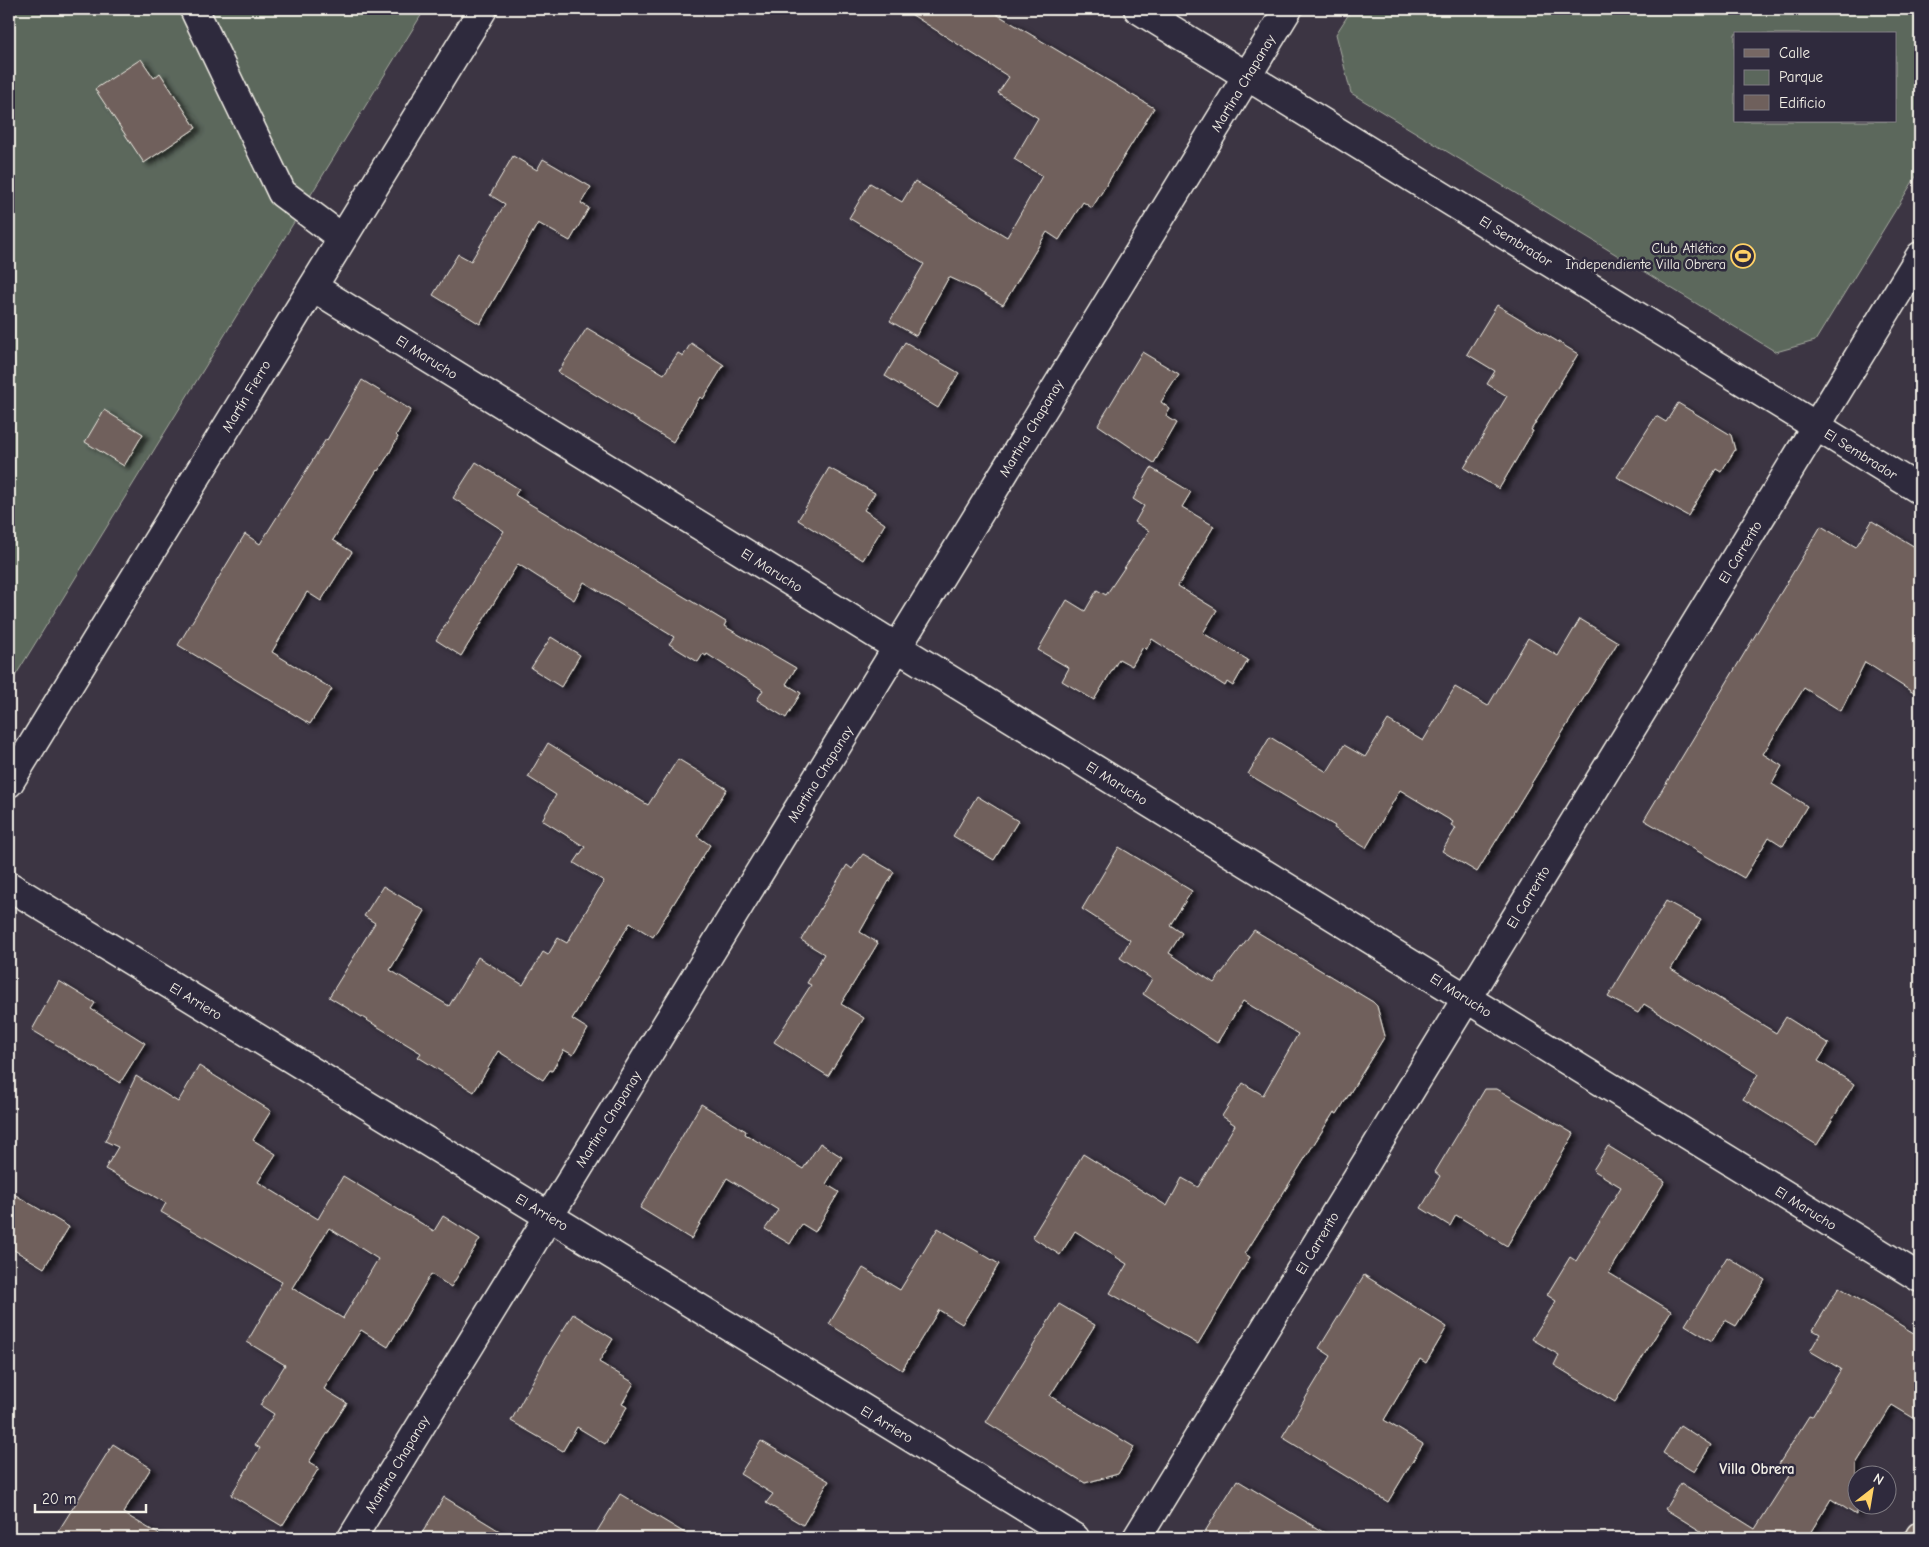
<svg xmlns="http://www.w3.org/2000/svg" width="1929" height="1547" viewBox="0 0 1929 1547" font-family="'Comic Neue',sans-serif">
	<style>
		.green { fill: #5b675c; stroke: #a8aca2; fill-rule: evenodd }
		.building { fill: #6f605c; stroke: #f4f1e8; fill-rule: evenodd; filter: url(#shadow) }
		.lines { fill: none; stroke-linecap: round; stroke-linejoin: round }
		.minor-casing { stroke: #f4f1e8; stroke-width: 31 }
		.major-casing { stroke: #f4f1e8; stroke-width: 31 }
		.minor { stroke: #2f2a3d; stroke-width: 28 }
		.major { stroke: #776864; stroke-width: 28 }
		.labels { text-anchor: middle; stroke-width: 5; stroke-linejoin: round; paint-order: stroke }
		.street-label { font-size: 14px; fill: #f4f1e8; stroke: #2f2a3d }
		.poi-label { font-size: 14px; fill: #f4f1e8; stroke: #2f2a3d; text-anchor: end }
		.neighbourhood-label { font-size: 15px; font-weight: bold; fill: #f4f1e8; stroke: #2f2a3d }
	</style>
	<defs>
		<filter id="shadow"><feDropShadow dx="5.5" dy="3" stdDeviation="2.5" flood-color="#0009"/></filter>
	</defs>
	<rect width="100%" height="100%" fill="#3c3543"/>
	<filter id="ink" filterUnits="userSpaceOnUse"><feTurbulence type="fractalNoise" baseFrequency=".02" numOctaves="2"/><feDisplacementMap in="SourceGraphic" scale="10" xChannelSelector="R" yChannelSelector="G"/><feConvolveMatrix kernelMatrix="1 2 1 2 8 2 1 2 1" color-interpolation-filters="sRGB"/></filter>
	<g filter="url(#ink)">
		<g class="green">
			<polygon points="9,9 425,9 9,686"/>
			<path d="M1352,9H1920V170L1815,341L1776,352L1351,93L1336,34ZM1735,34H1895V121H1735Z"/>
		</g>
		<g class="building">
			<polygon points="903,9 988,9 1154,108 1092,208 1083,202 1059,240 1047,232 1003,305 975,289 949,277 916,336 890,321 924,264 849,218 870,183 902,202 915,181 1007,237 1042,176 1014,159 1038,118 998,93 1009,77"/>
			<polygon points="141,59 154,78 160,73 196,128 144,163 95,89"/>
			<polygon points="513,156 537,170 543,159 591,187 581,203 589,208 570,241 538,223 480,324 433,295 458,254 471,261 505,204 490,195"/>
			<polygon points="1497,305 1578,354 1531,430 1533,431 1499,489 1464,468 1507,396 1487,384 1495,371 1467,354"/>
			<polygon points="587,328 664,374 678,353 683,356 691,343 724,365 703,399 700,397 673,442 558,372"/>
			<polygon points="905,342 959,373 938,408 885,376"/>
			<polygon points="1142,352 1179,374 1161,402 1170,409 1166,416 1177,423 1154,463 1098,425"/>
			<polygon points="362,380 411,410 396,435 398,437 389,454 378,471 377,470 333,540 352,552 321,601 307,592 272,652 332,689 310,724 178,645 245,534 260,544 326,439 327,440"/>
			<polygon points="1678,403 1731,435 1735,450 1721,472 1716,469 1688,516 1617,477 1656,416 1666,422"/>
			<polygon points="104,410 143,434 124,466 85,442"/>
			<polygon points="476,462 519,489 515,495 726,622 724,626 796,668 786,684 801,693 786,718 757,700 763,690 707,654 706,656 703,654 698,662 669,644 674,637 584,582 574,600 518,564 461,656 436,640 504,531 453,498"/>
			<polygon points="829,468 875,493 864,510 885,524 863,560 798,520"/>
			<polygon points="1151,468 1191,492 1182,507 1214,526 1178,586 1217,610 1203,633 1248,660 1233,686 1227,682 1225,686 1152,639 1146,650 1143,647 1132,666 1119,659 1094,700 1062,681 1069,668 1038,650 1067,600 1085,611 1097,590 1106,595 1149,531 1135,522 1144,506 1133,499"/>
			<polygon points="1872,521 1920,550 1920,697 1865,662 1841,711 1804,688 1763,754 1782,766 1772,784 1807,806 1783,846 1769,837 1744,878 1644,820 1821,526 1856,547"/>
			<polygon points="1580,619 1618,642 1477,872 1442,851 1456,828 1451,825 1453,822 1400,790 1366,848 1334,828 1335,826 1248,774 1270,737 1327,772 1344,745 1365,757 1388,720 1423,741 1455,687 1488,706 1528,638 1558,656"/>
			<polygon points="551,637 580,655 561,687 531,668"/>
			<polygon points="548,743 648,805 678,759 727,789 697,836 710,845 653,937 630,923 572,1019 588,1029 573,1055 564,1050 552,1071 550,1070 543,1080 498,1051 474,1092 418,1057 421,1053 329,997 375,923 364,916 383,886 425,911 390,970 449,1006 478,957 523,985 543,952 548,955 558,938 567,943 604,881 574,863 585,847 542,820 556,795 528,777"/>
			<polygon points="977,796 1018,821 994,860 953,836"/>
			<polygon points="1119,847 1192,891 1170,925 1182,933 1169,953 1214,983 1254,930 1373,1002 1377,1006 1385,1036 1337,1114 1334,1112 1245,1254 1250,1257 1198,1344 1110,1293 1127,1264 1075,1231 1060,1255 1032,1237 1083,1154 1167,1206 1182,1178 1198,1187 1235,1125 1222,1116 1243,1083 1263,1095 1298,1034 1243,1001 1217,1043 1143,994 1152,979 1120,958 1130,940 1082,909"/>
			<polygon points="863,854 894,872 860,932 878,943 841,1004 864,1018 828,1076 774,1042 811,985 807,983 824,954 801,940 847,865 852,869"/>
			<polygon points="1666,901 1701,920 1671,969 1776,1033 1786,1017 1829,1044 1818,1061 1854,1084 1817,1145 1743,1099 1758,1074 1644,1004 1638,1013 1608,997"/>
			<polygon points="59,981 95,1003 91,1009 145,1043 120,1083 32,1030"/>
			<path d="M199,1066L271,1111L253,1140L276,1154L258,1182L318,1219L343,1176L434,1231L443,1216L480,1239L451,1287L431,1274L388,1347L361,1330L324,1389L347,1403L309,1462L319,1468L282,1526L231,1495L260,1448L255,1445L274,1414L260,1405L285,1365L247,1342L282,1282L161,1212L166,1203L105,1169L118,1147L105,1141L136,1076L178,1102ZM329,1228L378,1259L343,1318L344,1319L292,1288Z"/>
			<polygon points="1485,1089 1497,1089 1574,1134 1507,1246 1456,1215 1450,1226 1421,1208 1440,1176 1435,1172"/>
			<polygon points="701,1104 746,1131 745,1134 803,1169 820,1143 842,1157 826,1184 839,1192 815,1232 802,1224 790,1244 765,1229 778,1210 727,1178 691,1239 640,1208"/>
			<polygon points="1608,1146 1665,1181 1609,1273 1671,1311 1615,1402 1554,1365 1559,1355 1532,1339 1556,1301 1547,1295 1570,1257 1576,1261 1621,1187 1593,1170"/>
			<polygon points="9,1191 69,1227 44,1268 9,1247"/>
			<polygon points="938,1228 999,1264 962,1324 939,1310 902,1370 829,1324 863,1268 900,1290"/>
			<polygon points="1727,1257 1765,1280 1736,1326 1725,1320 1712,1341 1685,1325"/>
			<polygon points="1364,1275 1447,1327 1426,1363 1420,1359 1384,1420 1423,1444 1388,1502 1282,1437 1331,1356 1319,1348"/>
			<polygon points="1839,1287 1920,1337 1920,1422 1892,1405 1856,1464 1856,1515 1831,1499 1807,1538 1712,1538 1665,1509 1681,1483 1755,1529 1790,1474 1777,1467 1809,1416 1812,1417 1841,1369 1810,1351 1820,1334 1813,1330"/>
			<polygon points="1059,1304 1095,1325 1050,1396 1134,1447 1118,1474 1085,1483 986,1422"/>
			<polygon points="573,1314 613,1339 599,1362 634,1383 622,1404 627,1407 605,1444 577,1427 563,1451 511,1421 546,1357"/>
			<polygon points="1680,1425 1711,1445 1694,1472 1663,1453"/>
			<polygon points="761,1441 829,1481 803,1525 766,1503 773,1494 740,1474"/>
			<polygon points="113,1444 151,1468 123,1513 165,1538 54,1538"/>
			<polygon points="1237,1480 1333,1538 1201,1538"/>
			<polygon points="620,1494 693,1538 593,1538"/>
			<polygon points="444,1497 511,1538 419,1538"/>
		</g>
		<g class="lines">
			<g class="minor-casing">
				<g id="minor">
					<polyline points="194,9 282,193 342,238"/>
					<polyline points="1138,9 1920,490"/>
					<polyline points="313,287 1920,1278"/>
					<polyline points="9,783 483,9"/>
					<polyline points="9,886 1075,1538"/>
					<polyline points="352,1538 1288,9"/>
					<polyline points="1137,1538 1920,256"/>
				</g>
			</g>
			<g class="major-casing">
				<polyline id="major" points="1919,1538 1920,1536"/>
			</g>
			<use href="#minor" class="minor"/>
			<use href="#major" class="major"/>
		</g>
	</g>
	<defs>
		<g id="stadium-ring" transform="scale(1.25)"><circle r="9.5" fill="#2f2a3d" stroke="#ffd166" stroke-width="1.5"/><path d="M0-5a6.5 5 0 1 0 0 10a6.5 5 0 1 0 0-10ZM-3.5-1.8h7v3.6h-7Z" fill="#ffd166"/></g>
	</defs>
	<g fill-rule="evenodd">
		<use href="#stadium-ring" x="1743" y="256"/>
	</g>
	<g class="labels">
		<g class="street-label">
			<text transform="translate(1243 83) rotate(-59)" y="5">Martina Chapanay</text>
			<text transform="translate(1516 241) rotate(32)" y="5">El Sembrador</text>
			<text transform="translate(427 357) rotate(32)" y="5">El Marucho</text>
			<text transform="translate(246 396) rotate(-59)" y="5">Martín Fierro</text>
			<text transform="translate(1031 428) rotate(-59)" y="5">Martina Chapanay</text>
			<text transform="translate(1861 454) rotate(32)" y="5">El Sembrador</text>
			<text transform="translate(1740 552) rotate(-59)" y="5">El Carrerito</text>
			<text transform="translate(772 570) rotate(32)" y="5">El Marucho</text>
			<text transform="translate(820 774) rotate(-58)" y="5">Martina Chapanay</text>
			<text transform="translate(1117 783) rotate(32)" y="5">El Marucho</text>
			<text transform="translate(1528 897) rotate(-59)" y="5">El Carrerito</text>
			<text transform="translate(1461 995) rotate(32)" y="5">El Marucho</text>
			<text transform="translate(196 1001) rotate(31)" y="5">El Arriero</text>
			<text transform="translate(608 1119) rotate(-58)" y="5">Martina Chapanay</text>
			<text transform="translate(1806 1208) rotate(32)" y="5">El Marucho</text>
			<text transform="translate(542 1212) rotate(31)" y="5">El Arriero</text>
			<text transform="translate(1317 1243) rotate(-59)" y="5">El Carrerito</text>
			<text transform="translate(887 1424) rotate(31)" y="5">El Arriero</text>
			<text transform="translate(397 1464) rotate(-59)" y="5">Martina Chapanay</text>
		</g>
		<g class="poi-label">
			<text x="1726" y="253">Club Atlético<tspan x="1726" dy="16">Independiente Villa Obrera</tspan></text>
		</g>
		<g class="neighbourhood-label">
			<text x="1757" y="1474">Villa Obrera</text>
		</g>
	</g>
	<rect width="1929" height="1547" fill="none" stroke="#2f2a3d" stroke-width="30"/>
	<rect x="15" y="15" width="1899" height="1517" fill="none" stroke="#f4f1e8" stroke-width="2" filter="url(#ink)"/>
	<rect x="1734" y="32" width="162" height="90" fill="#2f2a3d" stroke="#7e7a81"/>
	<rect x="1744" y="49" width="25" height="8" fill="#776864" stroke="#7e7a81"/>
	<text x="1779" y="58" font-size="15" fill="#f4f1e8">Calle</text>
	<rect x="1744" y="70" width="25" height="15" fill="#5b675c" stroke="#7e7a81"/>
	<text x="1779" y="82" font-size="15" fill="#f4f1e8">Parque</text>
	<rect x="1744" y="95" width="25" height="15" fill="#6f605c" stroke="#7e7a81"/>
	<text x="1779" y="108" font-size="15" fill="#f4f1e8">Edificio</text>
	<g transform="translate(1872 1490) rotate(31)"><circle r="24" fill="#2f2a3d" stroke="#7e7a81"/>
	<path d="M0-4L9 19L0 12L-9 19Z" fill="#ffd166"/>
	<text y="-8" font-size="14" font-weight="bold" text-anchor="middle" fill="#f4f1e8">N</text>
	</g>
	<path d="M35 1504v8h111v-8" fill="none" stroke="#f4f1e8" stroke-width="2.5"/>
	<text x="42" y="1504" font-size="15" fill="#f4f1e8" stroke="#2f2a3d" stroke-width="4" paint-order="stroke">20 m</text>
</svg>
